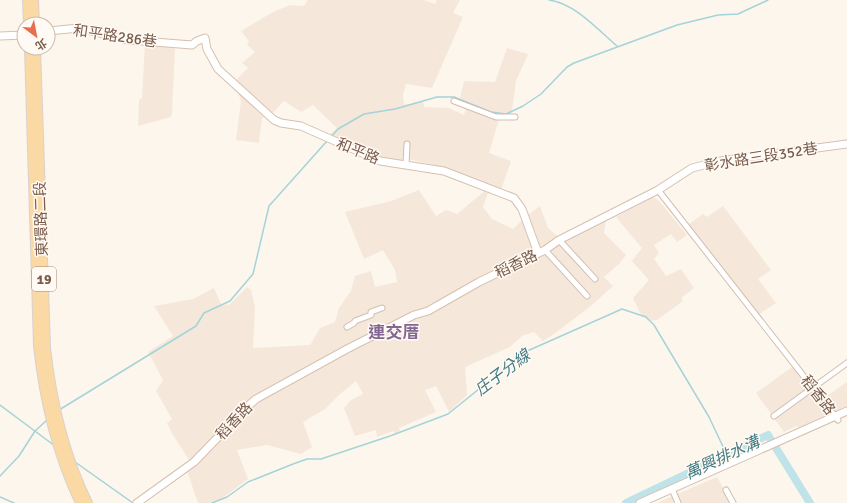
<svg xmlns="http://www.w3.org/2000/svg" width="847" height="503" viewBox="0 0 847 503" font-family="Signika,'Noto Sans TC',sans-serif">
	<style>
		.residential { fill: #f5e8da }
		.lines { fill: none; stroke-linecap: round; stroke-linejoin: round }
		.stream { stroke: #a5d3da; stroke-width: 1.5 }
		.river { stroke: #bfe3e8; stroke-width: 8 }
		.street-casing { stroke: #d1beb0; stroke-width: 7 }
		.secondary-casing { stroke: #d6c0b0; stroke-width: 9 }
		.primary-casing { stroke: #dad1cd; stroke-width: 10 }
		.street { stroke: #fff; stroke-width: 5 }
		.secondary { stroke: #fff; stroke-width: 7 }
		.primary { stroke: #fbd9a5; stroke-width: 8 }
		.labels { text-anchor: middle; stroke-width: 3; stroke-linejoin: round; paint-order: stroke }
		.shield { fill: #fffaf3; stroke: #a28b7f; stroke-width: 1 }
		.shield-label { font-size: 14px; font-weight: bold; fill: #7a5c4d }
		.street-label { font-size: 15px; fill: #7a5c4d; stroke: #fffaf3 }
		.water-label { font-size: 16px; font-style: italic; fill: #437c86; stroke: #fffaf3 }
		.quarter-label { font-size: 17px; font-weight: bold; fill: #846695; stroke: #fffaf3 }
	</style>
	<rect width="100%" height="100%" fill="#fdf6ec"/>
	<g class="residential">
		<polygon points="308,0 424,0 435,4 437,0 460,0 453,13 463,17 432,88 406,84 403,95 404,105 423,101 424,107 449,108 464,115 466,109 456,105 460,99 464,81 495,82 507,48 528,54 516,81 511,118 499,119 489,153 511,161 501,190 435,165 412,160 388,160 328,136 337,128 313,105 301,112 284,101 271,115 262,118 259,143 236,140 241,101 234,82 248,68 242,63 255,52 247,45 249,41 241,31 273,12 290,5 304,6"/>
		<polygon points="145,42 175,47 172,113 171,117 138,126 139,100 142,98"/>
		<polygon points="419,190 436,216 446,210 457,214 486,190 488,193 483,207 492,219 513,229 525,217 540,206 548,228 564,242 606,221 604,233 626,255 620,263 604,277 613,286 592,305 554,334 543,341 534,332 522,336 510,347 465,367 467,395 449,412 436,386 425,390 436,412 399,428 400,431 396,434 393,431 377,437 376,430 355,436 344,408 351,400 363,394 356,381 340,394 325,409 303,422 312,447 301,454 267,445 237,450 248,479 220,500 209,503 198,503 187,471 193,466 173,435 167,423 172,419 156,391 163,380 148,352 173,336 154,306 193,299 214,288 221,304 229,305 247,287 251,290 255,307 253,348 310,345 320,328 335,322 339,308 351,291 355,276 371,271 375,287 397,282 395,270 383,250 364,259 345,212 391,201"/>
		<polygon points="653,197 659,201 687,235 677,242 671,234 654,245 659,253 654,259 666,276 681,269 694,288 681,298 683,301 657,320 649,321 640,313 633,298 649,280 632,261 642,248 616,217"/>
		<polygon points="723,206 771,270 758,279 776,303 758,315 686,226 703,214 707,217"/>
		<polygon points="792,367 829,413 827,416 801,428 796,426 784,432 756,393"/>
		<polygon points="847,382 847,407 835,412 824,398"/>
		<polygon points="717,477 732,503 657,503"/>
	</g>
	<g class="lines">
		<g class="stream">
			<path d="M549,0C576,4 597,29 617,46"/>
			<polyline points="331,137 338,129 364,114 395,109 437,97 454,97 491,112 506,114 523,106 541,94 567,67 574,63 677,25 718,15 738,14 768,0"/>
			<polyline points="0,405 55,446"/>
			<polyline points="59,410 196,326 204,313 230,301 253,274 269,206 327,141"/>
			<polyline points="75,462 133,503"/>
			<polyline points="0,476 19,456 35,431 47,420"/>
			<polyline points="0,497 14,503"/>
			<polyline points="212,503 227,497 248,482 293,464 307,459 321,459 390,436 448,414 525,352 622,309 646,317 654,325 709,417 727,455"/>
		</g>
		<polyline class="river" points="626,503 768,435 810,503"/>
		<g class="street-casing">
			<g id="street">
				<polyline points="454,101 496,117 515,117"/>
				<polyline points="406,165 407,144"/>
				<polyline points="658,190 838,420"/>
				<polyline points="559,240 595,279"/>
				<polyline points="545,250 587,296"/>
				<polyline points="347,327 354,323 355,321 371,315 371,312 382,308"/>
				<polyline points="774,416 847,363"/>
				<polyline points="672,489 678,503"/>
				<polyline points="726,490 733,503"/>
			</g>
		</g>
		<g class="secondary-casing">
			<g id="secondary">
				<polyline points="48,31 79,28 129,40 192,45 197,41 205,38 207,49 218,69 274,120 281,123 301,126 380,161 444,171 514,198 522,209 538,253"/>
				<polyline points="0,36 24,35"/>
				<polyline points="137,503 194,462 225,430 240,413 256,399 347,349 414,315 428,311 479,282 545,250 559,240 658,190 692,168 720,161 847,144"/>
				<polyline points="640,503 847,411"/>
			</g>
		</g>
		<g class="primary-casing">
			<g id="primary">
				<polyline points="27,0 28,24"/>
				<polyline points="34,0 35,24"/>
				<path d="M29,48L38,346C44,401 56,453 80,503"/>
				<path d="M36,48L46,348C52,402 64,454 88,503"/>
			</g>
		</g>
		<use href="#street" class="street"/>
		<use href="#secondary" class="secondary"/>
		<use href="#primary" class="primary"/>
	</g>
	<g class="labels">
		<rect class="shield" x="32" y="267" width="24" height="24" rx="3"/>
		<g class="shield-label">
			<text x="44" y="284">19</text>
		</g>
		<g class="street-label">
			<text transform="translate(115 36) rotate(8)" y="5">和平路286巷</text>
			<text transform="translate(358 151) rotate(22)" y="5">和平路</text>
			<text transform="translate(761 157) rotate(-9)" y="5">彰水路三段352巷</text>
			<text transform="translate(41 219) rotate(-92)" y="5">東環路二段</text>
			<text transform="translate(516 264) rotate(-26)" y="5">稻香路</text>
			<text transform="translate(818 395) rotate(52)" y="5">稻香路</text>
			<text transform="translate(234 421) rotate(-46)" y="5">稻香路</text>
		</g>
		<g class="water-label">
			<text transform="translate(502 372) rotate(-37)" y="6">庄子分線</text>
			<text transform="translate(722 457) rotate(-25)" y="6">萬興排水溝</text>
		</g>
		<g class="quarter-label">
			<text x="394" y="338">連交厝</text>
		</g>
	</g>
	<g transform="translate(36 36) rotate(148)"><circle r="19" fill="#fffaf3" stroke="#cabbb1"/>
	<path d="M0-3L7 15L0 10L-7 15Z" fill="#e76f51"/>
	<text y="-6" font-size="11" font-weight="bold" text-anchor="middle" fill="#7a5c4d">北</text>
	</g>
</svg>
